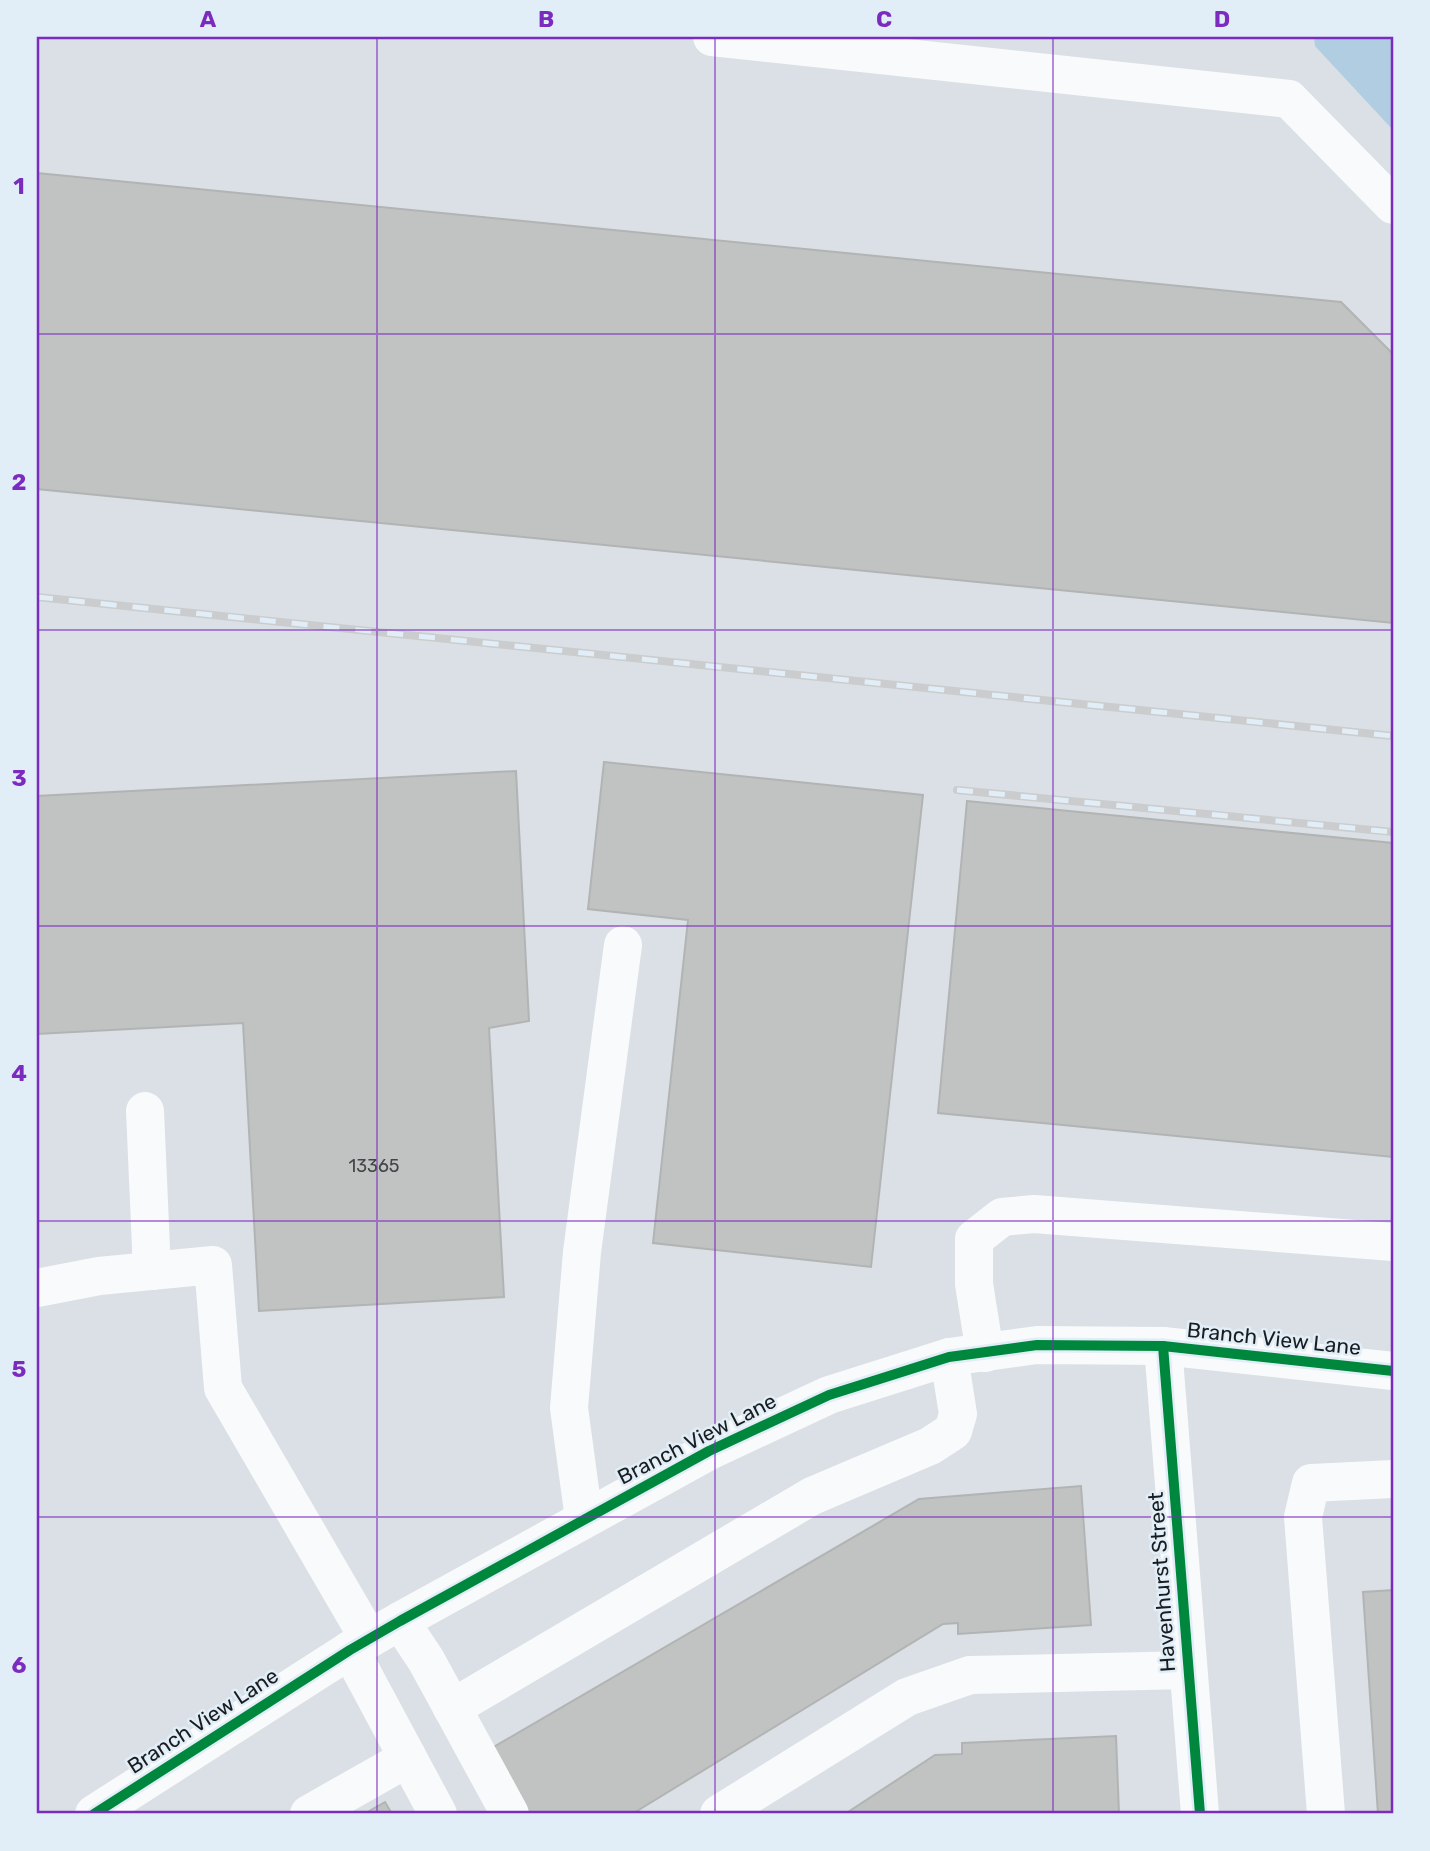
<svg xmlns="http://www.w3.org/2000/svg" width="1430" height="1851" viewBox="0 0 1430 1851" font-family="Rubik,sans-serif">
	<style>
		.green { fill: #b1cde2 }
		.building { fill: #c1c3c3; stroke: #b2b4b4; stroke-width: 2 }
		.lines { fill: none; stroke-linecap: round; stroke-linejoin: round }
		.minor { stroke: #f9fafb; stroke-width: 38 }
		.rail-casing { stroke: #cbcccd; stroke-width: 8 }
		.rail { stroke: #e2eef7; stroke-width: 5; stroke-dasharray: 16; stroke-linecap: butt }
		.cycleway-casing { stroke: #e2eef7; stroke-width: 15 }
		.cycleway { stroke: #00873e; stroke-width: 10 }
		.grid { fill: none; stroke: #7b2cbf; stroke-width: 2; stroke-opacity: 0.55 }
		.labels { text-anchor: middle; stroke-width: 5; stroke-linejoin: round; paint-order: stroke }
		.number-label { font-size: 18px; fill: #434649 }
		.street-label { font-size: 21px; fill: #191d20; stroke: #e2eef7 }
		.neatline { fill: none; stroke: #7b2cbf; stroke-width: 2.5 }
		.grid-label { font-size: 23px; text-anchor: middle; font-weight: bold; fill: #7b2cbf }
	</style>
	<rect width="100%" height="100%" fill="#dae0e5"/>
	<polygon class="green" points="1314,37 1393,37 1393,130 1315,46"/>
	<g class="building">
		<polygon points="37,173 1341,302 1393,354 1393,623 37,489"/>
		<polygon points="604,762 923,795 871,1267 653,1243 688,920 588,909"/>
		<polygon points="516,771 529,1021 489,1028 504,1297 259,1311 243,1023 37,1034 37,796"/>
		<polygon points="967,801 1393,843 1393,1157 938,1113"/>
		<polygon points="1081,1486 1091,1625 958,1634 958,1623 943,1624 632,1814 522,1814 485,1752 919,1499"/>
		<polygon points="1393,1590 1393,1814 1378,1814 1363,1592"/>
		<polygon points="1116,1736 1119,1814 845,1814 935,1755 962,1754 962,1743"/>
		<polygon points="385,1802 392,1814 364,1814"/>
	</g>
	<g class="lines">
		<g class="minor">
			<polyline points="712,37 1289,99 1393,205"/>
			<polyline points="145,1111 152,1271"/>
			<polyline points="37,1288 99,1276 213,1265 223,1388 369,1639"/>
			<polyline points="1163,1346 1200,1814"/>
			<polyline points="985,1353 974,1284 974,1239 1002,1217 1034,1214 1393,1242"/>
			<polyline points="584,1519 569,1408 582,1252 623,945"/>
			<polyline points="400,1621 426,1660 510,1814"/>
			<polyline points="350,1650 438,1814"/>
			<polyline points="452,1708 812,1496 930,1446 953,1431 958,1414 949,1357"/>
			<polyline points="94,1814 350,1650 400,1621 709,1451 829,1395 949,1357 1037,1345 1163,1346 1393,1371"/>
			<polyline points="309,1814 408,1758"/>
			<polyline points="719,1814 907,1697 970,1675 1188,1670"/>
			<polyline points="1326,1814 1303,1517 1311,1483 1393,1479"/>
		</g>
		<g class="rail-casing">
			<g id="rail">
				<polyline points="37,597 1393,736"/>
				<polyline points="957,790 1393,832"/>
			</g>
		</g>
		<use href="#rail" class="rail"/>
		<g class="cycleway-casing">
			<g id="cycleway">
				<polyline points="1163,1346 1200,1814"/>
				<polyline points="94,1814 350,1650 400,1621 709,1451 829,1395 949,1357 1037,1345 1163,1346 1393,1371"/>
			</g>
		</g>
		<use href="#cycleway" class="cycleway"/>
	</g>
	<path class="grid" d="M377,37V1814M715,37V1814M1053,37V1814M37,334H1393M37,630H1393M37,926H1393M37,1221H1393M37,1517H1393"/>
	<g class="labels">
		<g class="number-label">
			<text x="374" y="1172">13365</text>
		</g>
		<g class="street-label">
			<text transform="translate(1274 1339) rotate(6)" y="7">Branch View Lane</text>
			<text transform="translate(697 1439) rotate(-27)" y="7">Branch View Lane</text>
			<text transform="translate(1162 1582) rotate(-94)" y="7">Havenhurst Street</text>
			<text transform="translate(203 1721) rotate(-33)" y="7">Branch View Lane</text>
		</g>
	</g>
	<rect width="1430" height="1851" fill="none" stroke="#e2eef7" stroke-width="77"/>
	<rect x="38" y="38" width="1354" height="1774" class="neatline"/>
	<g class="grid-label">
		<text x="208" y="27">A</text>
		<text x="546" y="27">B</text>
		<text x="884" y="27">C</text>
		<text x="1222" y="27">D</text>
		<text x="19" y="194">1</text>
		<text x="19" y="490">2</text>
		<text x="19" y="786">3</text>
		<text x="19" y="1081">4</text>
		<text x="19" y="1377">5</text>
		<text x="19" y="1673">6</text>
	</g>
</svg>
